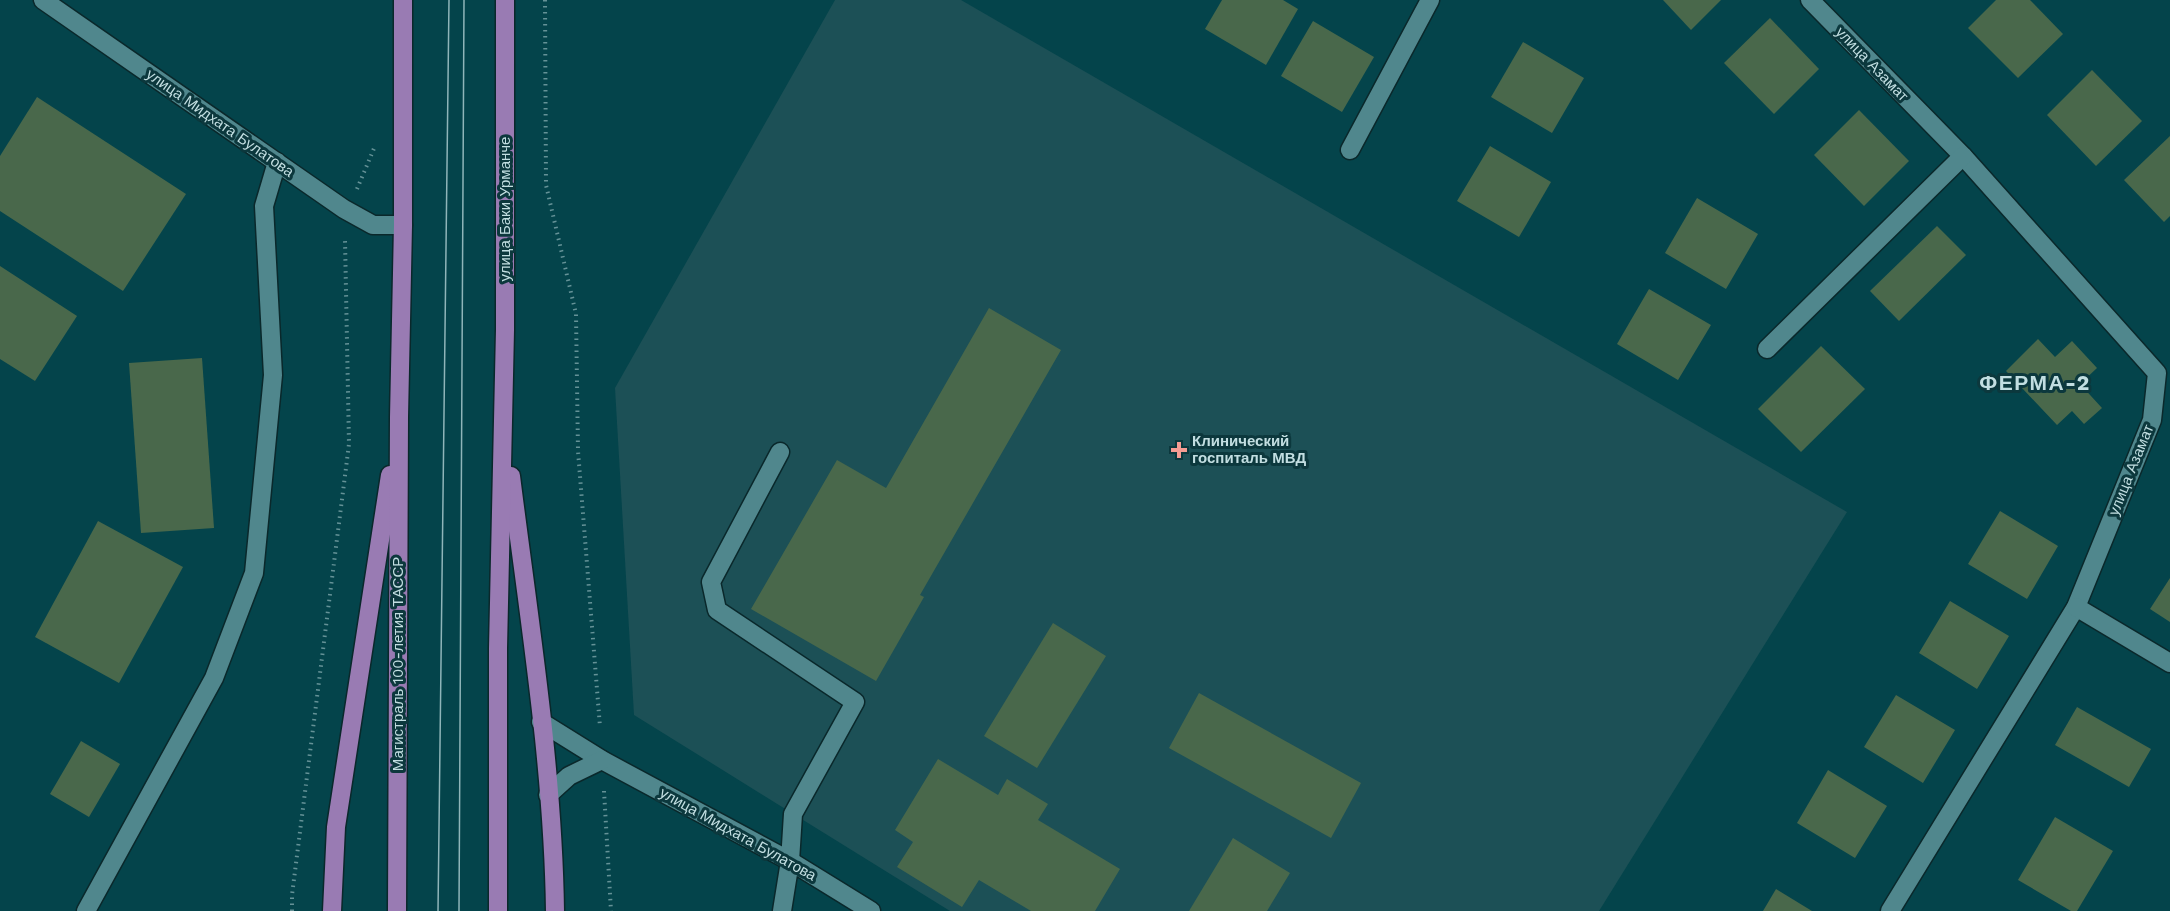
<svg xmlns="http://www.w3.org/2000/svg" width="2170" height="911" viewBox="0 0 2170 911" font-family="'Work Sans',sans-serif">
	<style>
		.built { fill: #1c5056 }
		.building { fill: #49684b }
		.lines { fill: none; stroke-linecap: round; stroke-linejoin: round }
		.minor-casing { stroke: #0a282b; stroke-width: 21 }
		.major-casing { stroke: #0a282b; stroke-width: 21 }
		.path { stroke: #659297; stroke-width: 4; stroke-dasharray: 1.5 4.5; stroke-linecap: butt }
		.minor { stroke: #50878d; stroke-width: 18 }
		.major { stroke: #997bb3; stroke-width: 18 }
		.tram { stroke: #8fb5b9; stroke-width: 1.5 }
		.poi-dot { fill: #f59c93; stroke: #0c383d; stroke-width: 2 }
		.labels { text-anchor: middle; stroke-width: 6; stroke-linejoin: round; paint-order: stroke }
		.street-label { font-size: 15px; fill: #c2dee1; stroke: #0c383d }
		.poi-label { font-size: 15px; font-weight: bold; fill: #c2dee1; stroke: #0c383d; text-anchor: start }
		.district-label { font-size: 21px; font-weight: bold; letter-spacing: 1.5px; fill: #c2dee1; stroke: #0c383d }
	</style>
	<rect width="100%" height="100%" fill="#04444b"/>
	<polygon class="built" points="835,0 961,0 1847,512 1599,911 950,911 634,715 615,388"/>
	<g class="building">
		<polygon points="1222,0 1283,0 1298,9 1266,65 1205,29"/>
		<polygon points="1663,0 1721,0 1691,30"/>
		<polygon points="1996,0 2030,0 2063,34 2018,78 1968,28"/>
		<polygon points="1770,18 1819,69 1774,114 1724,63"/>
		<polygon points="1313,21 1374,57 1342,112 1281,76"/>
		<polygon points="1523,42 1584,78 1552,133 1491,97"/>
		<polygon points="2092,70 2142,121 2096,166 2047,115"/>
		<polygon points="37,97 186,194 123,291 0,211 0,156"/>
		<polygon points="1859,110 1909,161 1864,206 1814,155"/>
		<polygon points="2170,136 2170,216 2164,222 2124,180"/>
		<polygon points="1490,146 1551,182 1519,237 1457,201"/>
		<polygon points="1697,198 1758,234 1726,289 1665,253"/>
		<polygon points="1937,226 1966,255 1899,321 1870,291"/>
		<polygon points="0,266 77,316 35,381 0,359"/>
		<polygon points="1649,289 1711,325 1678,380 1617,344"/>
		<polygon points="989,308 1061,350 920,595 924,597 876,681 751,609 837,460 886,488"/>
		<polygon points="2038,339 2055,357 2072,341 2097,368 2080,384 2102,408 2084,424 2072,411 2057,425 2006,371"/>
		<polygon points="1821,346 1865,389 1801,452 1758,409"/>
		<polygon points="202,358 214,528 141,533 129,363"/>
		<polygon points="2000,511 2058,546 2027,599 1968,564"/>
		<polygon points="98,521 183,567 119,683 35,637"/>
		<polygon points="2170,578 2170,622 2150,609"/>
		<polygon points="1950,601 2009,636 1977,689 1919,653"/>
		<polygon points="1053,623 1106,656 1037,768 984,736"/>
		<polygon points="1199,693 1361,783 1331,838 1169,748"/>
		<polygon points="1896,695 1955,730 1923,783 1864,747"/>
		<polygon points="2077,707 2151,749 2129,787 2055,745"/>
		<polygon points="81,741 120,764 89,817 50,794"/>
		<polygon points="938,759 998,795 1007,779 1048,804 1038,820 1120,869 1095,911 1031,911 979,880 962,907 897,867 913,842 895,830"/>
		<polygon points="1828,770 1887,806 1855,858 1797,823"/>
		<polygon points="2055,817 2113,851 2077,911 2071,911 2018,880"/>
		<polygon points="1233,838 1290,873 1267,911 1189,911"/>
		<polygon points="1776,889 1812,911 1763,911"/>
	</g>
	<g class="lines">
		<g class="minor-casing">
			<g id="minor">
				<polyline points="43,0 344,209 373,225 403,225"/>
				<polyline points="1810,0 1963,156 2157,373 2152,420 2076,607 1890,911"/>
				<polyline points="1350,150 1430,0"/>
				<polyline points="1767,349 1963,156"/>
				<polyline points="780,452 711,582 717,610 855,702 793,814 790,861 782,911"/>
				<polyline points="2076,607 2170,663"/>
				<polyline points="541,722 602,760 790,861 871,911"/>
				<polyline points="548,795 569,776 602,760"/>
				<polyline points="86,911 214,678 254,573 273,375 264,206 277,162"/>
			</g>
		</g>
		<g class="major-casing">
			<g id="major">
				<path d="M511,476C529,620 553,766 555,911"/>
				<polyline points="332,911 336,827 390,475"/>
				<polyline points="397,911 399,417 403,225 403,0"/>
				<polyline points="498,911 498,648 505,330 505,0"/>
			</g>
		</g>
		<g class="path">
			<polyline points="545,0 546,185 576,314 578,451 600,727"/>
			<polyline points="357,189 375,146"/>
			<polyline points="604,791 611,911"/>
			<polyline points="292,911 292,895 349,444 345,240"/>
		</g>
		<use href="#minor" class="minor"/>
		<use href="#major" class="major"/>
		<g class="tram">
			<polyline points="438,911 449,0"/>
			<polyline points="459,911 464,0"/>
		</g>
	</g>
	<path class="poi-dot" d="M1176 441h6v6h6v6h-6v6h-6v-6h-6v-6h6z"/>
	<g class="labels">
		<g class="street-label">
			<text transform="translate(1872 64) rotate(46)" y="5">улица Азамат</text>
			<text transform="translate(220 123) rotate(35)" y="5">улица Мидхата Булатова</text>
			<text transform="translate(505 209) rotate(-90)" y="5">улица Баки Урманче</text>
			<text transform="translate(2131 470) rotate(-68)" y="5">улица Азамат</text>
			<text transform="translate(398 664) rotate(-90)" y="5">Магистраль 100-летия ТАССР</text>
			<text transform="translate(738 834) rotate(29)" y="5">улица Мидхата Булатова</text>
		</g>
		<g class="poi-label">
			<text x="1192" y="446">Клинический<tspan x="1192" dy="17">госпиталь МВД</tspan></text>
		</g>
		<g class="district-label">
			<text x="2035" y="390">ФЕРМА-2</text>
		</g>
	</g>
</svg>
